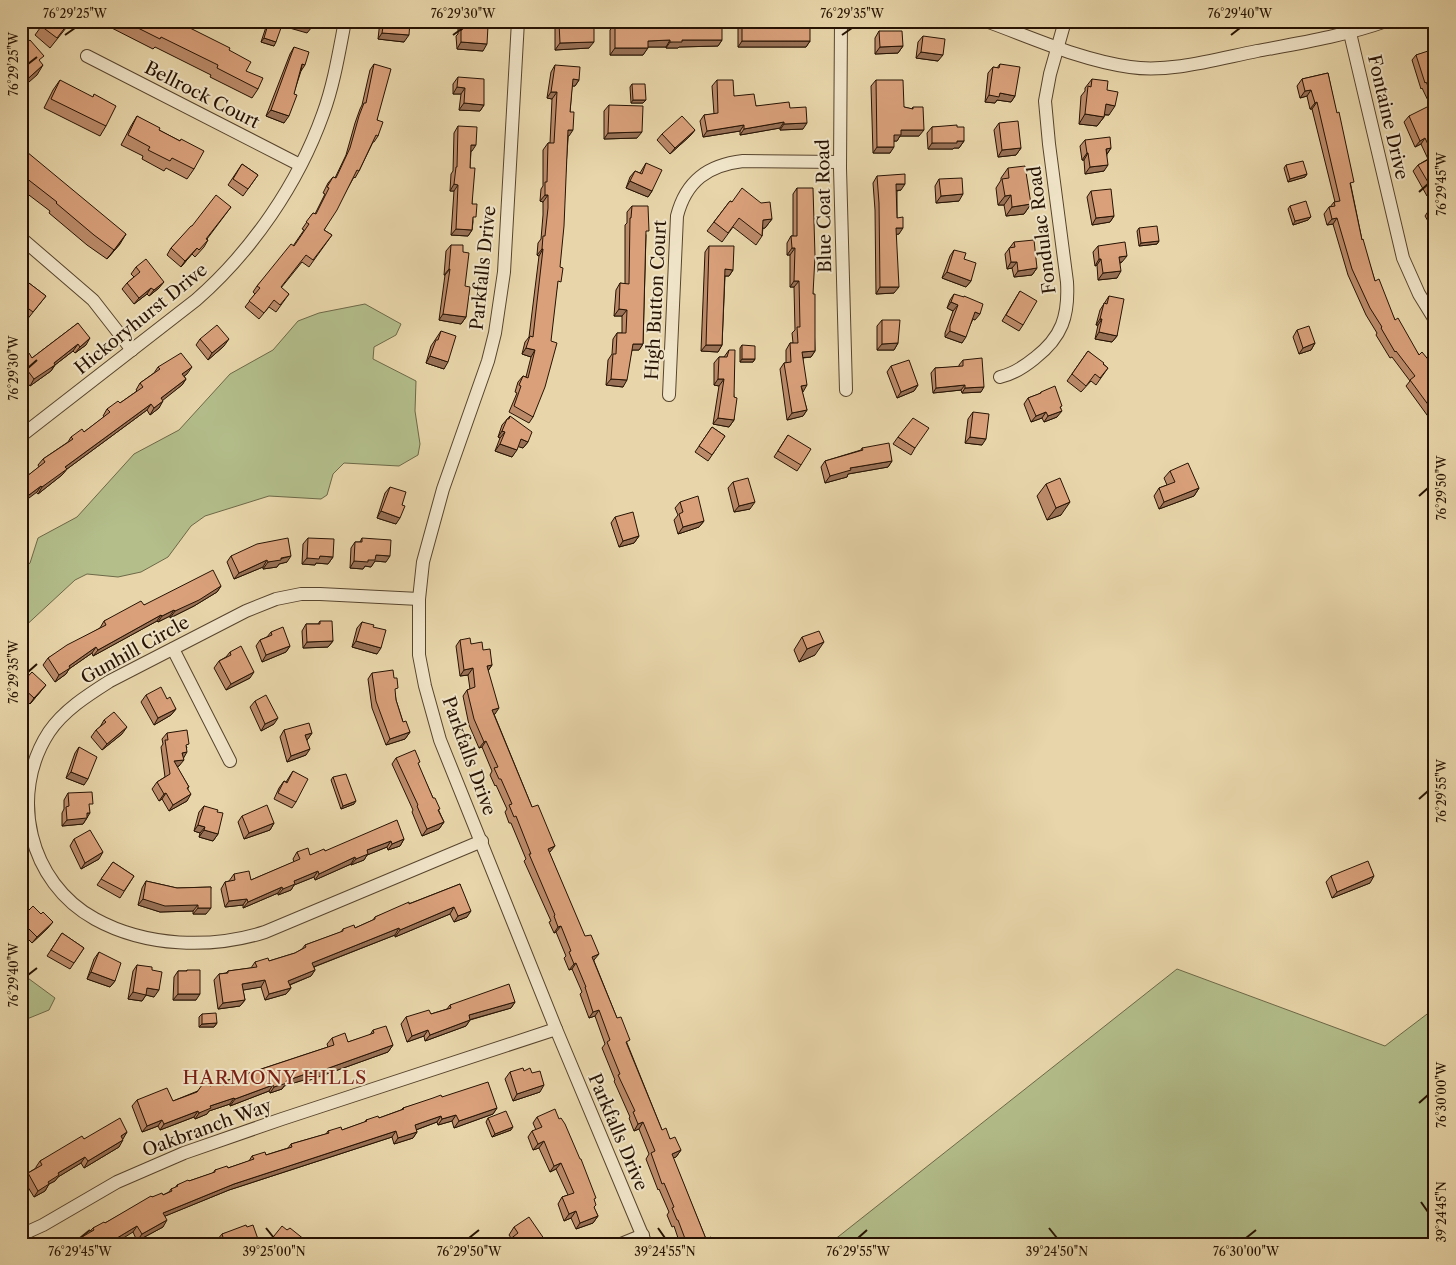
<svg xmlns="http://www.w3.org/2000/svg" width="1456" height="1265" viewBox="0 0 1456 1265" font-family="'Libre Caslon Text',serif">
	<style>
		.green { fill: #b3be8b; stroke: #6d6847 }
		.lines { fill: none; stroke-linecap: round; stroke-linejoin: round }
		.stream { stroke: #6b7764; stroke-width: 4 }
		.minor-casing { stroke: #57442d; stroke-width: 14 }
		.minor { stroke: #f0e4c8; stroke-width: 12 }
		.wall { fill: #bb8a69; stroke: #271303 }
		.shaded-wall { fill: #987055; stroke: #271303 }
		.building { fill: #d9a07a; stroke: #271303 }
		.ticks { fill: none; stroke: #271303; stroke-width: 2 }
		.labels { text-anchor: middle; stroke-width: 4; stroke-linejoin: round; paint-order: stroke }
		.street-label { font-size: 18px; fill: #271303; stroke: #f0e4c8 }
		.neighbourhood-label { font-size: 19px; letter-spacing: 1px; fill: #7a1f14; stroke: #f0e4c8 }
		.neatline { fill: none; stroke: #271303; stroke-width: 2 }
		.ticks-label { font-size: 12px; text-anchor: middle; fill: #271303 }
	</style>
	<rect width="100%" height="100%" fill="#e8d6aa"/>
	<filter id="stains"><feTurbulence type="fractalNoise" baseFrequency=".004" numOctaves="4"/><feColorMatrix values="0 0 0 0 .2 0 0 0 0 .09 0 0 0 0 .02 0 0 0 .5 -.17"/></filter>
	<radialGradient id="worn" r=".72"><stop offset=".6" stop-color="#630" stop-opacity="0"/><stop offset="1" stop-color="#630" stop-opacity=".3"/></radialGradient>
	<g class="green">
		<polygon points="365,304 401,324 396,335 374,347 373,359 416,381 415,411 420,444 418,455 399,466 344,463 333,474 327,495 321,499 269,496 205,516 191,526 168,557 141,572 118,577 87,574 75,580 21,630 21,571 30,563 38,538 77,517 134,454 179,430 230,374 273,350 298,321 319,313"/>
		<polygon points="1177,969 1385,1046 1435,1008 1435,1244 829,1244"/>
		<polygon points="21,973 55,998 49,1010 22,1021"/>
	</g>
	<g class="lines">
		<polyline class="stream" points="1100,21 1100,25"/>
		<g class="minor-casing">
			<g id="minor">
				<polyline points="518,21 504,272 495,333 488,361 443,489 423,562 419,599 419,655 425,686 440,740 556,1029 646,1244"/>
				<polyline points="841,21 840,168 846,390"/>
				<path d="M986,21C1033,38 1080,60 1130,67C1170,73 1217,59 1257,51C1300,43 1344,36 1386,21"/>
				<polyline points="1350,33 1403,258 1419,294 1435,320"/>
				<polyline points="87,56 300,165"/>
				<polyline points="21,238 93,300 132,350"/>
				<path d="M1000,377C1013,374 1024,367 1035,358C1062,337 1069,316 1067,282L1049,144L1045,101L1050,74L1065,21"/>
				<path d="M669,395L677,216C686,181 708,165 743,161L840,162"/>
				<path d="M21,436L196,300C252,251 298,184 323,114C334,84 339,52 345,21"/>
				<path d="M419,599L320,594H301L276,599L246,611L110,681C88,695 64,710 49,732C8,795 29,883 95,919C146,947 211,949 265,932L482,841"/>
				<polyline points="173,649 230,761"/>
				<polyline points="21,1235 43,1225 117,1182 184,1153 282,1119 556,1029"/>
				<polyline points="621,1244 643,1235"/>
			</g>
		</g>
		<use href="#minor" class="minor"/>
	</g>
	<g class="wall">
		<polygon points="45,21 74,21 67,29 66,28 50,48 35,35"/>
		<polygon points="82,21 95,21 91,27"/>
		<polygon points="98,21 176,21 229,50 246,71 258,89 252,98 210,77 211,75 155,47 153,49"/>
		<polygon points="269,21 274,46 261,42 267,24"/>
		<polygon points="380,21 410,21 404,42 378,39"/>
		<polygon points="742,22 810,41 806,47 738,47 738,28"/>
		<polygon points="463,23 483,51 457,49 456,36 458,34 458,29"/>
		<polygon points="559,23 571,24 589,48 555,50 555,29"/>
		<polygon points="615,24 722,40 718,46 679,47 678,48 666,48 666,47 648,47 643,55 610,55 610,30"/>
		<polygon points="879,31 903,46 898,53 875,54 875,38"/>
		<polygon points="923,36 938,61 916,58 918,42"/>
		<polygon points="294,47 301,71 284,123 266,116 290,54"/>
		<polygon points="1435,50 1435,110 1433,111 1422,88 1421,89 1412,60 1416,55"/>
		<polygon points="374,64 378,136 374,142 373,142 359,171 355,178 354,177 324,230 332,235 309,267 302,262 281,288 289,294 276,312 269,307 259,319 245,307 255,294 253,292 257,286 293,246 304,230 302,229 313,213 315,214 325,194 323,193 328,183 333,177 335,178 346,155 355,123 360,109 362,105 370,70"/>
		<polygon points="1000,64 1015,96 1011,102 997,100 995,103 985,102 988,73 993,67 997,68"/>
		<polygon points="555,65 579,80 575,86 572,86 557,287 533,417 529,423 509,412 517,393 515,392 518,382 523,376 526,377 531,357 522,354 525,342 529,337 539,256 537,255 538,243 541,239 543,215 543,202 540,201 541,189 543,186 543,150 548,143 550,143 552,99 547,98 551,72"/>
		<polygon points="1328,73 1362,240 1375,281 1395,320 1419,355 1431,363 1430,365 1435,371 1435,426 1406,386 1410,381 1392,357 1390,358 1376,335 1377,333 1366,315 1348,275 1333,224 1327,225 1324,214 1329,207 1330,207 1334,202 1335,202 1312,109 1310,109 1307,96 1300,98 1297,86 1302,79"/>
		<polygon points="458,77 484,105 480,111 459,110 461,94 453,94 453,84"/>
		<polygon points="1092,79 1109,115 1104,115 1104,117 1097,126 1079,124 1081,96 1085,91 1085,88"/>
		<polygon points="60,80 106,126 100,136 44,108 53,90"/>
		<polygon points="717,80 734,96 756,106 790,108 803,129 780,130 780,128 740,135 740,131 703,137 700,121 704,115 714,114 712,86"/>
		<polygon points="876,80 904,107 912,109 913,107 919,136 900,136 897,141 894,141 890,153 873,153 871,86"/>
		<polygon points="632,84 643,103 631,103 630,87"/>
		<polygon points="609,105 637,138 604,139 604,111"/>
		<polygon points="137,116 159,130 180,141 194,169 187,179 166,168 164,171 142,159 143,156 121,145 131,126"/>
		<polygon points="1409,116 1435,118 1435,192 1427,196 1413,171 1418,165 1428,159 1421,144 1415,147 1404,122"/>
		<polygon points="999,123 1021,148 1016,155 998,157 994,130"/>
		<polygon points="458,126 472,151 471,151 470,168 473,222 472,230 468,236 451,235 454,191 450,191 451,174 453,171 454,133"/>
		<polygon points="932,127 957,127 964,141 959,148 954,148 953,149 928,149 927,133"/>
		<polygon points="695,130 690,136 670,154 657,140 662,134"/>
		<polygon points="1085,140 1111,148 1107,154 1104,171 1085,174 1084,160 1082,160 1080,146"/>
		<polygon points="21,147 120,244 107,259 87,245 49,213 50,211 21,189"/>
		<polygon points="646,163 652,191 648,197 626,188 630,177 635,171 640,173"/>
		<polygon points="242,164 258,175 243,196 228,185"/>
		<polygon points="1286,165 1307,174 1305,177 1288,182 1284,168"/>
		<polygon points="1008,168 1031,204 1024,214 1006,216 1004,205 998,205 996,188 1001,180 1001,178"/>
		<polygon points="877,176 901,190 897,191 897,218 899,234 896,234 894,293 876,294 875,210 873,183"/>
		<polygon points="939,179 959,201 936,203 935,186"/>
		<polygon points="797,188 813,294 815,351 811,357 803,358 802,392 807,410 803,416 787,420 780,369 784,363 786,363 786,350 790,343 793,343 792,333 795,330 794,287 790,287 790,255 787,255 787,243 791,236 793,236 793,194"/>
		<polygon points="1091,191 1114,216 1110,222 1092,225 1087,197"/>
		<polygon points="730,201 772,219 765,228 763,228 762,236 756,245 733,227 722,242 707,231"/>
		<polygon points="632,206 646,235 643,344 639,350 632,350 623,387 606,385 608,360 612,354 613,339 617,333 622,333 622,316 614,316 616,290 620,283 625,284 625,225 627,223 627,212"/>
		<polygon points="1290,206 1311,217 1308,220 1293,225 1288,209"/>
		<polygon points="231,207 207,239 208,240 204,247 195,257 192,254 181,267 167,255 171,248 192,226"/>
		<polygon points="1435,207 1435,233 1425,216 1429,210"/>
		<polygon points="1139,228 1159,241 1157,244 1139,246 1137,231"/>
		<polygon points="1014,242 1037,268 1032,275 1014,277 1012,268 1007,269 1005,254"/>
		<polygon points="451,245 463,252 466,317 461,324 439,320 445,275 444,275 446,251"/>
		<polygon points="709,246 733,270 729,276 725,276 722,345 718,352 701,351 705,252"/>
		<polygon points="1098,246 1122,262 1120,263 1117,278 1098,280 1097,265 1095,266 1093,252"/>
		<polygon points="954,250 964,259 971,281 966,287 942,278 950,256"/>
		<polygon points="136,267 159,288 149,296 147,294 134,304 122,289 127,283 134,277 131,274"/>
		<polygon points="21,277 46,296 26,321 21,318"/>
		<polygon points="1020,291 1023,325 1019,331 1002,321"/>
		<polygon points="954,294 975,320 973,319 962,343 945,337 945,333 953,311 947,308 950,300"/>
		<polygon points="1109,296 1117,336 1112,342 1095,339 1098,325 1096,325 1100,310"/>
		<polygon points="882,320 898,343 894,350 877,350 877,326"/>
		<polygon points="78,323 86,345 75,353 73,351 55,365 51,371 30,386 21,375 21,359 32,358"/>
		<polygon points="1297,330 1315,343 1311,350 1299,354 1293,337"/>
		<polygon points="441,331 444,369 426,363 431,346"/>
		<polygon points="200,339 224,346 208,360 196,345"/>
		<polygon points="742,345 755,359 753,362 740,362 740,348"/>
		<polygon points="729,350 734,397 734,420 729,427 713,424 719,386 714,385 714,363 719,357 724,357"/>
		<polygon points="1088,351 1108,368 1096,385 1091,381 1081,392 1067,381"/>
		<polygon points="963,360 981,392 962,393 961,390 933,393 931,373 935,368 959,367 959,365"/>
		<polygon points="891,366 918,385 914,391 897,398 887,372"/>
		<polygon points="158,367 187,374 184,376 186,379 182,385 162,400 159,408 150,415 147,410 67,469 62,475 38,494 22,480 39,467 38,465 43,459 68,442 71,437 84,432 104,417 103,416 107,409 120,403 137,391 136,390 140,383 154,373"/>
		<polygon points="1041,392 1061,408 1057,417 1044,422 1042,418 1031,422 1024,404 1028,398 1039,394"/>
		<polygon points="973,412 982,445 965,443 968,419"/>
		<polygon points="510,416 528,442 523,448 518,446 512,457 495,451 500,438 498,437 502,425"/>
		<polygon points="712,427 725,436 708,461 695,452"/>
		<polygon points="788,435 801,465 797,471 774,457"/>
		<polygon points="898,437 915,448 911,455 893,444"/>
		<polygon points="862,448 892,461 888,467 848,474 847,477 825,483 821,467 825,461 861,450"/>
		<polygon points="1170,471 1199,488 1194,496 1159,509 1154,496 1159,488 1167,485 1164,478"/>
		<polygon points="733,482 750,509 734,512 728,488"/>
		<polygon points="1046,484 1061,515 1047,520 1037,496"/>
		<polygon points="390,487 402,505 396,524 377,518 385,493"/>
		<polygon points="680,502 704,521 699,527 678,534 674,520 678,515 675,508"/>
		<polygon points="615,517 639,536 634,543 619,547 611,523"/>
		<polygon points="308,538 333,557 328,564 316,563 315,565 302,564 303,544"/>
		<polygon points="362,538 386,562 375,561 371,567 365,566 363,569 350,568 351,548 355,542 360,542"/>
		<polygon points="231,556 287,562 279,564 277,567 263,569 263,567 234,579 227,562"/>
		<polygon points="221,586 217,592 194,606 170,618 170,616 158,622 157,621 93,656 92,653 69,669 66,674 55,682 43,665 48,658 100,628 104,621 144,605"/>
		<polygon points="320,621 333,641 328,647 303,648 302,631 306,624 318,624"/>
		<polygon points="362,622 373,627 377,654 352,647 357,628"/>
		<polygon points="271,632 290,646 286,652 262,662 256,646 260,640 267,637"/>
		<polygon points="802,637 815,655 799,662 794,650"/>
		<polygon points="460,640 471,644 483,650 492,665 488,671 495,714 494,714 532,807 555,846 549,852 594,960 594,961 662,1130 681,1150 676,1157 673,1158 706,1239 713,1244 680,1244 674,1226 672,1227 667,1215 669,1212 659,1189 658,1190 646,1159 649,1154 639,1129 634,1131 629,1118 630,1117 614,1081 615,1080 602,1048 605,1044 595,1016 589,1018 580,994 582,992 572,969 569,970 564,958 566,956 556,932 554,933 549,922 551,921 524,861 526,859 511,823 509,823 505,812 507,809 496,785 495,786 490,775 492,771 482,747 479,748 469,725 463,696 467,690 470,689 468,675 460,676 456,646"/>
		<polygon points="230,652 250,678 226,690 214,668 219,661 226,657"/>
		<polygon points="372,673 395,693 396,700 403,722 410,732 405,739 386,745 372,708 368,679"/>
		<polygon points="21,684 41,691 30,704 21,696"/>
		<polygon points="146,695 167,699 176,709 171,715 154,725 141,702"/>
		<polygon points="255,701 274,724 261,731 250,707"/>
		<polygon points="104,720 122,734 102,750 91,737 96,730 100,727"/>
		<polygon points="284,730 312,733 307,740 306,755 287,762 280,737"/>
		<polygon points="167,733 187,747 183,758 179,766 177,767 189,787 188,788 187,801 169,811 162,799 159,801 152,789 157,782 165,777 161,747 163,744 162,739"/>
		<polygon points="79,747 84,785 66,778 75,753"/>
		<polygon points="396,758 418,765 444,822 439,829 422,836 412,812 413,810 392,764"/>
		<polygon points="293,771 296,802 292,808 274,799 279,788 284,781 286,782"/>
		<polygon points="333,777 354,804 341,809 331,780"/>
		<polygon points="68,793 89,809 87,818 83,824 62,826 62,813 64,809 64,800"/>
		<polygon points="204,806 217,812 218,834 213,841 199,837 200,833 194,831 199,812"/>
		<polygon points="242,816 274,823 270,830 244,839 238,822"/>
		<polygon points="74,839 99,859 81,869 70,846"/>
		<polygon points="404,839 400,846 388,850 387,847 367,855 364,860 351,865 351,864 315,880 314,877 294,885 291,890 278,895 278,893 243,908 243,905 225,907 221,889 225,882 229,881 234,874 251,880 294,862 293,859 297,852 310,855 325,851"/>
		<polygon points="113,862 134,876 120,898 97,885"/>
		<polygon points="1331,876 1370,883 1332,898 1326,882"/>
		<polygon points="146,881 177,888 211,887 206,914 193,914 193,911 160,912 138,905 142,888"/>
		<polygon points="460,884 467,917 454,922 450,914 395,937 395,935 314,967 315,970 311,976 290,985 291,988 286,994 265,1000 261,987 243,990 245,1000 240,1006 218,1009 214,980 219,974 226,973 228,971 251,968 255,962 269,961 295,953 302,949 305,945 341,932 343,929 355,928 373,920 375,917"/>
		<polygon points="21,918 48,928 32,943 21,932"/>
		<polygon points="62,933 84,948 70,969 47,956"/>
		<polygon points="99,952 115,981 110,987 87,979 94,959"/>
		<polygon points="137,965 152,970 154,997 146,995 142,1001 128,999 133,971"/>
		<polygon points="187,970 196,1000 173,1000 174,977 178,971 186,971"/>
		<polygon points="515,1002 511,1008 470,1020 466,1026 425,1041 424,1036 407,1042 401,1024 406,1017 431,1014 447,1009 450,1005"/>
		<polygon points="202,1014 217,1023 214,1027 199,1027 199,1017"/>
		<polygon points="373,1030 393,1045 388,1052 307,1081 307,1079 284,1086 282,1089 270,1093 269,1091 230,1106 230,1104 209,1111 207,1114 195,1119 194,1117 160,1130 158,1126 142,1132 132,1106 137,1100 173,1101 210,1086 328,1047 327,1044 332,1038 348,1042 370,1035"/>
		<polygon points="524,1071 540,1092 513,1101 505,1079 510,1072"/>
		<polygon points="442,1097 497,1108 493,1114 454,1128 452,1121 438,1125 437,1122 416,1130 417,1132 413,1138 394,1144 392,1137 229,1190 165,1216 163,1227 137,1241 133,1232 90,1231 93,1228 105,1223 152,1197 163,1195 169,1192 171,1189 175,1188 177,1185 213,1173 215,1170 228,1168 249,1161 252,1156 266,1155 288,1148 291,1144 326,1134 328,1131 342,1130 365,1122 366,1120 379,1118 401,1110 403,1108"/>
		<polygon points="537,1117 594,1201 594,1208 598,1216 593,1223 576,1229 571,1218 564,1221 558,1204 562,1197 568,1195 556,1169 550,1172 539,1148 533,1150 528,1137 532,1131 536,1130 533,1123"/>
		<polygon points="488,1118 511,1130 492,1137 486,1122"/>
		<polygon points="127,1132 122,1139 119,1147 84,1168 81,1163 58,1177 55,1181 49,1184 45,1191 34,1197 23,1179 28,1173 36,1168 36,1167 40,1161 84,1139"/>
		<polygon points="247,1227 259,1242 258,1244 219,1244 217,1240 222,1234"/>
		<polygon points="514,1227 547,1243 547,1244 504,1244 511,1238 509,1235"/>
	</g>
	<g class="shaded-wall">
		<polygon points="290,21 292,21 312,27 307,33 286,27"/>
		<polygon points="382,33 409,35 404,42 378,39"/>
		<polygon points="264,38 276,42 274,46 261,42"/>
		<polygon points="670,40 666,47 643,47 648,41"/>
		<polygon points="682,40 722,40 718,46 679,47 678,48 666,48 670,42"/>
		<polygon points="742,41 810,41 806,47 738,47"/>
		<polygon points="461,42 487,44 483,51 457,49"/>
		<polygon points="594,42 589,48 555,50 560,43"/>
		<polygon points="903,46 898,53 875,54 880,47"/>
		<polygon points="615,48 648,48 643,55 610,55"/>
		<polygon points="921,52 943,55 938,61 916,58"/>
		<polygon points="302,64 305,65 301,71"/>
		<polygon points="43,65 37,75 21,89 21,85"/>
		<polygon points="573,79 579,80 575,86 568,86"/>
		<polygon points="457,87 465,88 461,94 453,94"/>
		<polygon points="1311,90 1307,96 1300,98 1305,91"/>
		<polygon points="551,92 557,92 552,99 547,98"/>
		<polygon points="1000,93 1015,96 1011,102 997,100 995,103 985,102 989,95"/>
		<polygon points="633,100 646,100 643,103 631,103"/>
		<polygon points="1317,102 1312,109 1310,109 1315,103"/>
		<polygon points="464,103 484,105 480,111 459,110"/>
		<polygon points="1106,104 1115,106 1109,115 1099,114"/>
		<polygon points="271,110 289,116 284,123 266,116"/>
		<polygon points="1085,114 1104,117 1097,126 1079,124"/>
		<polygon points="784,122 780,128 740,135 744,129"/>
		<polygon points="807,123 803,129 780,130 784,124"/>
		<polygon points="744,125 740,131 703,137 707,131"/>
		<polygon points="568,130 573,130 569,136 564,136"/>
		<polygon points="695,130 690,136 670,154 675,148"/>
		<polygon points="901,130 924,130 919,136 900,136 897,141 889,141 894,135"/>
		<polygon points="642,132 637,138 604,139 608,133"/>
		<polygon points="1425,138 1421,144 1415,147 1420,141"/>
		<polygon points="957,141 964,141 959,148 954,148 953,149 928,149 932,143"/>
		<polygon points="471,145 476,145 472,151 467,151"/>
		<polygon points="877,147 894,147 890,153 873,153"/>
		<polygon points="1021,148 1016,155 998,157 1002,150"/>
		<polygon points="1111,148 1107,154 1106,149"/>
		<polygon points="1087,153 1088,153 1084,160 1082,160"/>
		<polygon points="1108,165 1104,171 1085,174 1090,167"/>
		<polygon points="1307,174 1305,177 1288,182 1290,179"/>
		<polygon points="630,181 652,191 648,197 626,188"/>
		<polygon points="454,184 458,185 454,191 450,191"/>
		<polygon points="896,184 905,184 901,190 892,191"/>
		<polygon points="1435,188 1435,192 1427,196 1432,189"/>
		<polygon points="963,194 959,201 936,203 941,196"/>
		<polygon points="545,195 548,195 543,202 540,201"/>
		<polygon points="1011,195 1004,205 998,205 1005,196"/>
		<polygon points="1031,204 1024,214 1006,216 1012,207"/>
		<polygon points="1114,216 1110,222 1092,225 1096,218"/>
		<polygon points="1311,217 1308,220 1293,225 1295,221"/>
		<polygon points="1337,218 1333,224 1327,225 1332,219"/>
		<polygon points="772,219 765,228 757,229 763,220"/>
		<polygon points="896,228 903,228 899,234 892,235"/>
		<polygon points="456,229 472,230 468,236 451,235"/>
		<polygon points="126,234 120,244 107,259 114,250"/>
		<polygon points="1159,241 1157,244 1139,246 1141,243"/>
		<polygon points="197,248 192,254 181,267 185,261"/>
		<polygon points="792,248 795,248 790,255 787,255"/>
		<polygon points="542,249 543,249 539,256 537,255"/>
		<polygon points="1127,256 1122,262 1115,263 1119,257"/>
		<polygon points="1099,259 1101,259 1097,265 1095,266"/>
		<polygon points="1011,262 1017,262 1012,268 1007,269"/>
		<polygon points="1037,268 1032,275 1014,277 1018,271"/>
		<polygon points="449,269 450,269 445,275 444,275"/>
		<polygon points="725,269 733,270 729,276 721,276"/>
		<polygon points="1121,271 1117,278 1098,280 1103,273"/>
		<polygon points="947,272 971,281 966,287 942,278"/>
		<polygon points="794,281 799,281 794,287 790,287"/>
		<polygon points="164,282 159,288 149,296 154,290"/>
		<polygon points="880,287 899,287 894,293 876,294"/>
		<polygon points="151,288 147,294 134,304 139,298"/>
		<polygon points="951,302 958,305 953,311 947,308"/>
		<polygon points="619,309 627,310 622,316 614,316"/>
		<polygon points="975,312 980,314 975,320 971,318"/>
		<polygon points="443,314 466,317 461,324 439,320"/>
		<polygon points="1100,319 1102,319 1098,325 1096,325"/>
		<polygon points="950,331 966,337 962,343 945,337"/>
		<polygon points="1099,332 1117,336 1112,342 1095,339"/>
		<polygon points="90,338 86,345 75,353 80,347"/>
		<polygon points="229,339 224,346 208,360 212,353"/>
		<polygon points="898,343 894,350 877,350 882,344"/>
		<polygon points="1315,343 1311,350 1299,354 1303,348"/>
		<polygon points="78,344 73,351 51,368 55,365 51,371 30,386 34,379 54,363"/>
		<polygon points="633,344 643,344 639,350 628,350"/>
		<polygon points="706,345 722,345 718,352 701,351"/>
		<polygon points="526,348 535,350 531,357 522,354"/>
		<polygon points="815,351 811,357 797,358 802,352"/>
		<polygon points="430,356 448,362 444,369 426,363"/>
		<polygon points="742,359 755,359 753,362 740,362"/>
		<polygon points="192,367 187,374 178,381 182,374"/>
		<polygon points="186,379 182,385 157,405 161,398"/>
		<polygon points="611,379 627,380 623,387 606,385"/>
		<polygon points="718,379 724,379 719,386 714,385"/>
		<polygon points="807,385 803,392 801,386"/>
		<polygon points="918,385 914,391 897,398 901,392"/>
		<polygon points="965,385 961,390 933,393 936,388"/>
		<polygon points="984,387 981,392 962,393 965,388"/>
		<polygon points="163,401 159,408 150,415 154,408"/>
		<polygon points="151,404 147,410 67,469 62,475 38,494 42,487 65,467"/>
		<polygon points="807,410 803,416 787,420 792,413"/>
		<polygon points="1062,411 1057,417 1044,422 1048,416"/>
		<polygon points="1046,412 1042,418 1031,422 1036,416"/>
		<polygon points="718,418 734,420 729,427 713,424"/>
		<polygon points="502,431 505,432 500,438 498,437"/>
		<polygon points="970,437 986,439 982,445 965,443"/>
		<polygon points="521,439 528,442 523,448 516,446"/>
		<polygon points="500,444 517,450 512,457 495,451"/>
		<polygon points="892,461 888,467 848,474 847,477 825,483 830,476 850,468"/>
		<polygon points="41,486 37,492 21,504 21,501"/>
		<polygon points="1199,488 1194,496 1159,509 1164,502"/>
		<polygon points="755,502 750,509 734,512 739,506"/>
		<polygon points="1070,502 1061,515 1047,520 1056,508"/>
		<polygon points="381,511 400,518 396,524 377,518"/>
		<polygon points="704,521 699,527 678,534 683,527"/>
		<polygon points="639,536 634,543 619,547 623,541"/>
		<polygon points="376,555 390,556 386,562 375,561 371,567 365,566 363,569 350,568 354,561 368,560"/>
		<polygon points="291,556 287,562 279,564 277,567 263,569 268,562"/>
		<polygon points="320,556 333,557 328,564 316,563 315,565 302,564 307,558"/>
		<polygon points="267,560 263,567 234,579 239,573"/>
		<polygon points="221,586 217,592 194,606 170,618 175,611"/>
		<polygon points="174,610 170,616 158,622 162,616"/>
		<polygon points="161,615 157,621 93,656 98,650"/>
		<polygon points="333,641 328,647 303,648 307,642"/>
		<polygon points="356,641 381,648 377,654 352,647"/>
		<polygon points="824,642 815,655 799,662 807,649"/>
		<polygon points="290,646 286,652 262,662 266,655"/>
		<polygon points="96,647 92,653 69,669 66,674 55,682 59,675 69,666"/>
		<polygon points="492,665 487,672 487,666"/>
		<polygon points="473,668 468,675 460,676 464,670"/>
		<polygon points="254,672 250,678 226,690 231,684"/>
		<polygon points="46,685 41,691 30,704 34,698"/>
		<polygon points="499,708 495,714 488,716 492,710"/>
		<polygon points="176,709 171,715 154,725 158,718"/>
		<polygon points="278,718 274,724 261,731 265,724"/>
		<polygon points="127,727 122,734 102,750 107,744"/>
		<polygon points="410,732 405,739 386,745 390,739"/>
		<polygon points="312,733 308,739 301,742 305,735"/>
		<polygon points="486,741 482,747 479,748 484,742"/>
		<polygon points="310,749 306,755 287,762 291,756"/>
		<polygon points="187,752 183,759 182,753"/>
		<polygon points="184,760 179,766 170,768 174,761"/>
		<polygon points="71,772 88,779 84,785 66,778"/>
		<polygon points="166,793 162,799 159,801 164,794"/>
		<polygon points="191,794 187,801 169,811 173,805"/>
		<polygon points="356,801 354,804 341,809 343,806"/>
		<polygon points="87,813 90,813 83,824 62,826 67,820"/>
		<polygon points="444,822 439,829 422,836 427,829"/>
		<polygon points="274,823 270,830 244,839 249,833"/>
		<polygon points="198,825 205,827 200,833 194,831"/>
		<polygon points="204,830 218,834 213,841 199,837"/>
		<polygon points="404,839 400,846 388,850 392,844"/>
		<polygon points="391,841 387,847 367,855 364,860 351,865 356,859 367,850"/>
		<polygon points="555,846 550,852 543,855 548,849"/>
		<polygon points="103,852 99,859 81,869 85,863"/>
		<polygon points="355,857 351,864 315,880 319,874"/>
		<polygon points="318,871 314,877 294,885 291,890 278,895 283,889 294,881"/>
		<polygon points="1374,876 1370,883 1332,898 1337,892"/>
		<polygon points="282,887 278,893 243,908 248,902"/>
		<polygon points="26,894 21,900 21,897"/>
		<polygon points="143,899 198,905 193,911 160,912 138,905"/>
		<polygon points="247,899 243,905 225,907 229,901"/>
		<polygon points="454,907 450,914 395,937 400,930"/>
		<polygon points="198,908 211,908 206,914 193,914"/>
		<polygon points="471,911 467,917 454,922 458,916"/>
		<polygon points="53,922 48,928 32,943 37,937"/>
		<polygon points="561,926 556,932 554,933 558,927"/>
		<polygon points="399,928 395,935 308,969 312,963"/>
		<polygon points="599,954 594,960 588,963 592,957"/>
		<polygon points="576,963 572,969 569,970 574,964"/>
		<polygon points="315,970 311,976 284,987 288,981"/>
		<polygon points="91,972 115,981 110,987 87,979"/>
		<polygon points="265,980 261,987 238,991 242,984"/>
		<polygon points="147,988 159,990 154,997 146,995 142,1001 128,999 133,992"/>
		<polygon points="291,988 286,994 265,1000 269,994"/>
		<polygon points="178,994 200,994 196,1000 173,1000"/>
		<polygon points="245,1000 240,1006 218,1009 223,1003"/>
		<polygon points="515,1002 511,1008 465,1021 469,1015"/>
		<polygon points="599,1010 595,1016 589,1018 593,1012"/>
		<polygon points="470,1020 466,1026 425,1041 430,1035"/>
		<polygon points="217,1023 214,1027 199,1027 202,1024"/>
		<polygon points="428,1030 424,1036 407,1042 412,1036"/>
		<polygon points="393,1045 388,1052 307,1081 312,1074"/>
		<polygon points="311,1072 307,1079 284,1086 282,1089 270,1093 274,1087 286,1081"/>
		<polygon points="273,1085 269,1091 230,1106 235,1099"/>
		<polygon points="544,1085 540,1092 513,1101 517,1094"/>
		<polygon points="234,1098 230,1104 209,1111 207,1114 195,1119 199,1113 210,1106"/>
		<polygon points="497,1108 493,1114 454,1128 459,1121"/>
		<polygon points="198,1111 194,1117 160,1130 164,1124"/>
		<polygon points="456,1115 452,1121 438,1125 442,1119"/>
		<polygon points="441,1116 437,1122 410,1132 415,1125"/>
		<polygon points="162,1120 158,1126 142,1132 147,1126"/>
		<polygon points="643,1122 639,1129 634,1131 638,1124"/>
		<polygon points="513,1127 511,1130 492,1137 495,1134"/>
		<polygon points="396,1131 392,1137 229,1190 158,1219 163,1213 234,1184"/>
		<polygon points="127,1132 123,1139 116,1143 121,1136"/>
		<polygon points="417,1132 413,1138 394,1144 398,1138"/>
		<polygon points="123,1140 119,1147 84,1168 88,1161"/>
		<polygon points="544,1141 539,1148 533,1150 538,1144"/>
		<polygon points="681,1150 676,1157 667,1160 672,1154"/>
		<polygon points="85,1157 81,1163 58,1177 55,1181 49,1184 45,1191 34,1197 38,1191 58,1173"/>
		<polygon points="561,1163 556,1169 550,1172 554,1166"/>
		<polygon points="576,1211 571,1218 564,1221 569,1214"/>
		<polygon points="598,1216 593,1223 576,1229 580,1223"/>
		<polygon points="167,1220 163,1227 137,1241 142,1234"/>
		<polygon points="137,1226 133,1232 114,1244 107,1244"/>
	</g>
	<g class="building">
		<polygon points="45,21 70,21 57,38 41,26"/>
		<polygon points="124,21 176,21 230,48 229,50 251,62 246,71 263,78 258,89 217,68 218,65 161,37 160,39"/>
		<polygon points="269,21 282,25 276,42 264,38"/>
		<polygon points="292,21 313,21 312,27"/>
		<polygon points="384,21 410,21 409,35 382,33"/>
		<rect x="742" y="22" width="68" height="19"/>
		<polygon points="463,23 488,26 487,44 461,42 461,30 462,30"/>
		<polygon points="559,23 571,23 571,24 585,24 585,26 594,25 594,42 560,43"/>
		<polygon points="615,24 722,24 722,40 682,40 682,42 670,42 670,40 648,41 648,48 615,48"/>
		<polygon points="879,31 902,31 903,46 880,47"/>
		<polygon points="923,36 945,39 943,55 921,52"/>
		<polygon points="30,40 44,56 39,60 43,65 21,85 21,47"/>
		<polygon points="294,47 309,52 305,65 302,64 294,94 297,95 289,116 271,110"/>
		<polygon points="1434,49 1435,50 1435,100 1426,82 1425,83 1416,55"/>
		<polygon points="374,64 391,69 377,120 383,122 378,136 376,135 359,171 357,170 337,210 324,230 332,235 313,260 306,255 281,287 289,294 280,305 274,300 264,313 249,301 260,288 257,286 291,244 294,246 309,224 306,222 313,213 316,214 329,188 327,187 333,177 336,178 350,148 359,116 364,103 366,103"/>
		<polygon points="1000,64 1020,67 1015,96 1000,93 999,97 989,95 993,67 999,68"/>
		<polygon points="555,65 580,67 579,80 573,79 570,112 574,112 573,130 568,130 564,226 560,267 563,268 561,282 558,281 551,341 557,343 545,387 533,417 514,406 521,386 519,385 523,376 528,378 535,350 526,348 530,336 533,337 543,249 542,249 543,236 545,236 548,208 548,195 545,195 545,182 547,182 548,143 554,143 557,92 551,92"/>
		<polygon points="1328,73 1337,113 1339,112 1354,182 1350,183 1362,240 1363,239 1375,281 1379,279 1395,320 1398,318 1419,355 1422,352 1431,363 1429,364 1435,371 1435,414 1410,380 1415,376 1396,351 1395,352 1381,328 1382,327 1370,308 1352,269 1337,218 1332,219 1329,207 1335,206 1334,202 1340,201 1317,102 1315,103 1311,90 1305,91 1302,79"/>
		<polygon points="458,77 484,79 484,105 464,103 465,88 457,87"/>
		<polygon points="1092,79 1108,81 1107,90 1118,92 1115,106 1106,104 1104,117 1085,114 1088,86 1091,87"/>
		<polygon points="60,80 93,97 94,94 116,106 106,126 51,99"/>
		<polygon points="717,80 733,80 734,96 754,94 756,106 789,102 790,108 806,107 807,123 784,124 784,122 744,129 744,125 707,131 704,115 718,113"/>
		<polygon points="876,80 903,80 904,107 913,109 913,107 923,107 924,130 901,130 901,135 894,135 894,147 877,147"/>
		<polygon points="632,84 645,84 646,100 633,100"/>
		<polygon points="609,105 643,106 642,132 608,133"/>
		<polygon points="1429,106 1435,118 1435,154 1433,155 1425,138 1420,141 1409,116"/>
		<polygon points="137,116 160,128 159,130 180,141 181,139 204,151 194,169 172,158 170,161 148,150 150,147 128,135"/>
		<polygon points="682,116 695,130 675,148 662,134"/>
		<polygon points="1018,121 1021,148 1002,150 999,123"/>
		<polygon points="957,125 957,127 964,127 964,141 957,141 957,143 932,143 932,127"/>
		<polygon points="458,126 477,127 476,145 471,145 470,168 475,168 472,204 477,204 476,217 473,217 472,230 456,229 458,185 454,184 456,167 457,167"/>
		<polygon points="1110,137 1111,148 1106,149 1108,165 1090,167 1088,153 1087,153 1085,140"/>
		<polygon points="21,147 126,234 114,250 94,235 56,203 57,202 21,174"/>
		<polygon points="1435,156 1435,188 1432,189 1418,165"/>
		<polygon points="1303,161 1307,174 1290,179 1286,165"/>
		<polygon points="646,163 662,170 652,191 630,181 635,171 642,174"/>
		<polygon points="242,164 258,175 248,189 233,179"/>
		<polygon points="1025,166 1031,204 1012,207 1011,195 1005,196 1002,179 1009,178 1008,168"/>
		<polygon points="905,174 905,184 896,184 897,218 903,217 903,228 896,228 899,287 880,287 879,203 877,176"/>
		<polygon points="962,178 963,194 941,196 939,179"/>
		<polygon points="742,188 761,203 770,202 772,219 763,220 762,236 739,218 728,233 714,222 730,201 732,202"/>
		<polygon points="797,188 813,188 815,256 813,294 815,294 815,351 802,352 807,385 801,386 807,410 792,413 784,363 791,362 790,343 798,343 797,327 800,327 799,281 794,281 795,248 792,248 791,236 797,236"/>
		<polygon points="1111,189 1114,216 1096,218 1091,191"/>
		<polygon points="216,195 231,207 206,239 208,240 199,250 197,248 185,261 171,248 191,226 192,226"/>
		<polygon points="1306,201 1311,217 1295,221 1290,206"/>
		<polygon points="632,206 648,206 649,231 646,231 643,344 633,344 627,380 611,379 613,354 616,354 617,333 626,333 627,310 619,309 620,283 629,284 630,218 631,218"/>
		<polygon points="1435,207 1435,219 1429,210"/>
		<polygon points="1157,226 1159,241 1141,243 1139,228"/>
		<polygon points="1034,240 1037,268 1018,271 1017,262 1011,262 1009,248 1015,247 1014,242"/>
		<polygon points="1125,242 1127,256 1119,257 1121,271 1103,273 1101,259 1099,259 1098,246"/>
		<polygon points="451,245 463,245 463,252 469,253 465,286 470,287 466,317 443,314 450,269 449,269"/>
		<polygon points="709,246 734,246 733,270 725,269 722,345 706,345"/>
		<polygon points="954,250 966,253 964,259 976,263 971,281 947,272"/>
		<polygon points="146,259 164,282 154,290 151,288 139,298 127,283 140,272 136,267"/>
		<polygon points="21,277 46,296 33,312 21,303"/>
		<polygon points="1020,291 1037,301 1023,325 1006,315"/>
		<polygon points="954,294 964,297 964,296 983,304 980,314 975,312 966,337 950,331 950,326 958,305 951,302"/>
		<polygon points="1109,296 1124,299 1117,336 1099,332 1102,319 1100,319 1104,303 1107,304"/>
		<polygon points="882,320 900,320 898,343 882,344"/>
		<polygon points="78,323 90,338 80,347 78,344 54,363 55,365 34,379 21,362 21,359 29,353 32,358"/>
		<polygon points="217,325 229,339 212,353 200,339"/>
		<polygon points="1309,326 1315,343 1303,348 1297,330"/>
		<polygon points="441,331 456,336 448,362 430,356 436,340 438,340"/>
		<polygon points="742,345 755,346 755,359 742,359"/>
		<polygon points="729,350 735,350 734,397 737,398 734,420 718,418 724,379 718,379 719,357 727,357"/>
		<polygon points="1088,351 1104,363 1103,364 1108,368 1100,378 1095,374 1086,386 1072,374"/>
		<polygon points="181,353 192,367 182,374 186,379 161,398 163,401 154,408 151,404 65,467 67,469 42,487 41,486 21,501 21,478 22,480 45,462 43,459 73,439 71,437 82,429 84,432 110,412 107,409 118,401 120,403 143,387 140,383 160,369 158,367"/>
		<polygon points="982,358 984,387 965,388 965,385 936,388 935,368 963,366 963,360"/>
		<polygon points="909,360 918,385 901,392 891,366"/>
		<polygon points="1055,386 1062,406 1060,407 1062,411 1048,416 1046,412 1036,416 1028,398 1041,393 1041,392"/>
		<polygon points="973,412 989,414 986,439 970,437"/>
		<polygon points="510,416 532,432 528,442 521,439 517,450 500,444 505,432 502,431 507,419 509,419"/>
		<polygon points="913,418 929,428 915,448 898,437"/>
		<polygon points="712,427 725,436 712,455 699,446"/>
		<polygon points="788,435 811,449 801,465 778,451"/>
		<polygon points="889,443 892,461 850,468 851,470 830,476 825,461 863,450 862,448"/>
		<polygon points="1188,463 1199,488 1164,502 1159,488 1175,482 1170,471"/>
		<polygon points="748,478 755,502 739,506 733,482"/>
		<polygon points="1060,478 1070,502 1056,508 1046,484"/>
		<polygon points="390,487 406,492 402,505 405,506 400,518 381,511"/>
		<polygon points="698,496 704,521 683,527 679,514 683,512 680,502"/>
		<polygon points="633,512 639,536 623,541 615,517"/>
		<polygon points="288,538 291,556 281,558 281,560 268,562 267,560 239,573 231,556 257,544"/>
		<polygon points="308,538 334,539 333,557 320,556 319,559 307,558"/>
		<polygon points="362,538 391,540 390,556 376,555 375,560 368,560 368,562 354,561 355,542 362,542"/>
		<polygon points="213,570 221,586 199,600 175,611 174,610 162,616 161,615 98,650 96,647 69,666 70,668 59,675 48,658 67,645 106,625 104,621 141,601 144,605"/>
		<polygon points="320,621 332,621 333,641 307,642 306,624 320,624"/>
		<polygon points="362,622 374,625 373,627 386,630 381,648 356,641"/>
		<polygon points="283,627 290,646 266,655 260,640 272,635 271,632"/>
		<polygon points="819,631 824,642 807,649 802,637"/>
		<polygon points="470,638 471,644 482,642 483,650 490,649 492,665 487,666 499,708 492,710 532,807 538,805 555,846 548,849 585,936 591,935 599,954 592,957 617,1018 621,1017 630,1040 626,1042 662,1130 666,1128 670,1139 675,1137 681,1150 672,1154 706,1239 711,1237 713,1244 687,1244 678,1220 677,1220 672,1208 674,1207 664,1183 662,1184 651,1153 655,1151 643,1122 638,1124 633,1112 635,1111 618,1075 620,1074 607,1042 610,1040 599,1010 593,1012 585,987 586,987 576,963 574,964 569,952 571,951 561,926 558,927 554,916 555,915 529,854 531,854 516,816 514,817 509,805 512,804 501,779 499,779 494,768 498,767 486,741 484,742 474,719 467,690 475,687 473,668 464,670 460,640"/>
		<polygon points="241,646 254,672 231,684 219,661 231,655 230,652"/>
		<polygon points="393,670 394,678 397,678 398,688 395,689 396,700 403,722 406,721 410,732 390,739 376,701 372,673"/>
		<polygon points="32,672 46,685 34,698 21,686 21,684"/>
		<polygon points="161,687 167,699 170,697 176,709 158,718 146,695"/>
		<polygon points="266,695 278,718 265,724 255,701"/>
		<polygon points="114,712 127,727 107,744 96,730 106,722 104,720"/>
		<polygon points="309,723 312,733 305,735 310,749 291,756 284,730"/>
		<polygon points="187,730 189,744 186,745 187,752 182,753 184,760 174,761 189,787 187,788 191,794 173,805 166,793 164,794 157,782 170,774 165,740 168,740 167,733"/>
		<polygon points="79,747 97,757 88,779 71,772"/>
		<polygon points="415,750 420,762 418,763 433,798 435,798 440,809 438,810 444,822 427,829 417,806 418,805 396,758"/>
		<polygon points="293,771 308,779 296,802 278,793 284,781 287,783"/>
		<polygon points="346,774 356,801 343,806 333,777"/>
		<polygon points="92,792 93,804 89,804 90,813 87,813 87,818 67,820 66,807 69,806 68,793"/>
		<polygon points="267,805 274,823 249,833 242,816"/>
		<polygon points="204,806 218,810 217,812 223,813 218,834 204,830 205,827 198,825"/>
		<polygon points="397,820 404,839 392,844 391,841 367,850 368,854 356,859 355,857 319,874 318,871 294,881 295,884 283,889 282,887 248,902 247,899 229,901 225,882 235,880 234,874 249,871 251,880 300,859 297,852 308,848 310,855 324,849 325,851"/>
		<polygon points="90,830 103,852 85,863 74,839"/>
		<polygon points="1368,861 1374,876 1337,892 1331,876"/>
		<polygon points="113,862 134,876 124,891 101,879"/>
		<polygon points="146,881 177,888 211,887 211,908 198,908 198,905 165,906 143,899"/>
		<polygon points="460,884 471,911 458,916 454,907 400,930 399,928 312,963 315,970 288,981 291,988 269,994 265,980 242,984 245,1000 223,1003 219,974 228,973 228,971 257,967 255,962 268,958 269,961 295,953 306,947 305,945 343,931 343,929 354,925 355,928 375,919 375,917 393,909 409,902 409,904"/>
		<polygon points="21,885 26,894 21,897"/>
		<polygon points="33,906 41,914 43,912 53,922 37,937 21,921 21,918"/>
		<polygon points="62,933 84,948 74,963 51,950"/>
		<polygon points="99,952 121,963 115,981 91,972"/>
		<polygon points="137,965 152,967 152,970 162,972 159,990 147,988 146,995 133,992"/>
		<polygon points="187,970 200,970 200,994 178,994 178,971 187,971"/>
		<polygon points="509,984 515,1002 469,1015 470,1020 430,1035 428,1030 412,1036 406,1017 429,1010 431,1014 451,1008 450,1005"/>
		<polygon points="216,1013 217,1023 202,1024 202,1014"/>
		<polygon points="386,1026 393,1045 312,1074 311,1072 286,1081 287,1083 274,1087 273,1085 235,1099 234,1098 210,1106 211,1108 199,1113 198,1111 164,1124 162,1120 147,1126 137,1100 167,1088 173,1101 197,1092 207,1078 210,1086 334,1045 332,1038 345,1033 348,1042 374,1033 373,1030"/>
		<polygon points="523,1068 524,1071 530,1068 532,1073 540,1071 544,1085 517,1094 510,1072"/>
		<polygon points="488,1082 497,1108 459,1121 456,1115 442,1119 441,1116 415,1125 417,1132 398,1138 396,1131 234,1184 163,1213 167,1220 142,1234 137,1226 107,1244 70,1244 94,1230 93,1228 104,1222 105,1223 151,1196 152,1197 162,1193 163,1195 172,1191 171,1189 178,1186 177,1185 188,1180 189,1181 215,1172 215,1170 227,1166 228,1168 254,1159 252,1156 265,1152 266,1155 292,1147 291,1144 329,1133 328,1131 341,1127 342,1130 367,1121 366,1120 378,1116 379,1118 404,1109 403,1108 433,1098 441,1095 442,1097"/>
		<polygon points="555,1109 559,1119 561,1118 565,1124 580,1159 581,1159 596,1198 594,1199 596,1205 594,1207 598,1216 580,1223 576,1211 569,1214 562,1197 574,1193 561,1163 554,1166 544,1141 538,1144 532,1131 542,1127 537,1117"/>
		<polygon points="506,1111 513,1127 495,1134 488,1118"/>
		<polygon points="120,1118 127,1132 121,1136 123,1140 88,1161 85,1157 58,1173 59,1175 48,1182 49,1184 38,1191 28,1173 42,1165 40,1161 82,1136 84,1139"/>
		<polygon points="529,1217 547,1243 546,1244 504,1244 518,1233 514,1227"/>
		<polygon points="246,1225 247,1227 253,1225 259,1242 255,1244 225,1244 222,1234"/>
		<polygon points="282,1226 287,1230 290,1228 310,1244 273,1244 270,1241"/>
	</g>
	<path class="ticks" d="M65,35L75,28M453,35L463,28M842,35L852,28M1231,35L1240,28M28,64L37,57M1419,192L1428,184M28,368L37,360M1419,496L1428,488M28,672L37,664M1419,799L1428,791M28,975L37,968M1419,1103L1428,1095M1421,1202L1428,1212M266,1228L274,1238M658,1228L665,1238M1049,1228L1057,1238M80,1238L90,1230M469,1238L479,1230M858,1238L867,1230M1246,1238L1256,1230"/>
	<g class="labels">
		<g class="street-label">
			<text transform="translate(202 95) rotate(27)" y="6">Bellrock Court</text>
			<text transform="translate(1388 117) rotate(77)" y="6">Fontaine Drive</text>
			<text transform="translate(824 206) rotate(-91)" y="6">Blue Coat Road</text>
			<text transform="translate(1042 230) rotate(-97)" y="6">Fondulac Road</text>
			<text transform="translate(483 268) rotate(-84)" y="6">Parkfalls Drive</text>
			<text transform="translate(656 300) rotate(-87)" y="6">High Button Court</text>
			<text transform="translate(141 319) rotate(-39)" y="6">Hickoryhurst Drive</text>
			<text transform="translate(135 650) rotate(-29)" y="6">Gunhill Circle</text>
			<text transform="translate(469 756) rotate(70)" y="6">Parkfalls Drive</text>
			<text transform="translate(207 1128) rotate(-20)" y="6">Oakbranch Way</text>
			<text transform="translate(618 1132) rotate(67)" y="6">Parkfalls Drive</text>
		</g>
		<g class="neighbourhood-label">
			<text x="275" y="1084">HARMONY HILLS</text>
		</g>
	</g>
	<rect width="1456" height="1265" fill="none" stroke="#e8d6aa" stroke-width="55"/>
	<rect x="28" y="28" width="1400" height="1210" class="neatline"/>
	<g class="ticks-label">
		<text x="75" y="18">76°29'25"W</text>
		<text x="463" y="18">76°29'30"W</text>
		<text x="852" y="18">76°29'35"W</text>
		<text x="1240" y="18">76°29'40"W</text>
		<text transform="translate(14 64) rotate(-90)" y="4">76°29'25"W</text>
		<text transform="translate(1442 184) rotate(-90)" y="4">76°29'45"W</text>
		<text transform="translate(14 368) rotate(-90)" y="4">76°29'30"W</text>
		<text transform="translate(1442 488) rotate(-90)" y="4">76°29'50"W</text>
		<text transform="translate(14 672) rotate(-90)" y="4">76°29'35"W</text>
		<text transform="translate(1442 791) rotate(-90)" y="4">76°29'55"W</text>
		<text transform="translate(14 975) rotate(-90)" y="4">76°29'40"W</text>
		<text transform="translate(1442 1095) rotate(-90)" y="4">76°30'00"W</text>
		<text transform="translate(1442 1212) rotate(-90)" y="4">39°24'45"N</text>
		<text x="80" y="1256">76°29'45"W</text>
		<text x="274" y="1256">39°25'00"N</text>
		<text x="469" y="1256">76°29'50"W</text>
		<text x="665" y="1256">39°24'55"N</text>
		<text x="858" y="1256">76°29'55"W</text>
		<text x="1057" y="1256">39°24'50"N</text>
		<text x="1246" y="1256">76°30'00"W</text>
	</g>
	<rect width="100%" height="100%" filter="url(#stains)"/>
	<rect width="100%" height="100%" fill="url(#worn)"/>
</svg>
